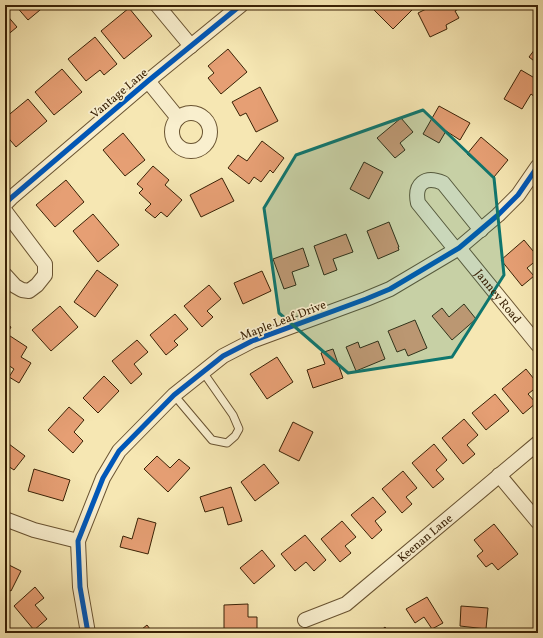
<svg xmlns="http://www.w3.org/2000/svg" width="543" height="638" viewBox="0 0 543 638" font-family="Vollkorn,serif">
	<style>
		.building { fill: #e69f74; stroke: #3a2206 }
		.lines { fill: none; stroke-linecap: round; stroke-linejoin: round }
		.lane-casing { stroke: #695331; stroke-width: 9 }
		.street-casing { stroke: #695331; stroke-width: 16 }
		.lane { stroke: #f9efce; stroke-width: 7 }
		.street { stroke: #f9efce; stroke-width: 14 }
		.cycleway-casing { stroke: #f9efce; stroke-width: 8 }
		.cycleway { stroke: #0057b8; stroke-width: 5 }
		.marked { fill: #0f766e; fill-opacity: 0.2; stroke: #0f766e; stroke-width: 3; stroke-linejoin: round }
		.labels { text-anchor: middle; stroke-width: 3.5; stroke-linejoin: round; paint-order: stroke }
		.street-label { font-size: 12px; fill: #3a2206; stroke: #f9efce }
	</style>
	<rect width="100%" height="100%" fill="#f6e7b3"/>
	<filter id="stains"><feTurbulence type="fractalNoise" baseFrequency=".005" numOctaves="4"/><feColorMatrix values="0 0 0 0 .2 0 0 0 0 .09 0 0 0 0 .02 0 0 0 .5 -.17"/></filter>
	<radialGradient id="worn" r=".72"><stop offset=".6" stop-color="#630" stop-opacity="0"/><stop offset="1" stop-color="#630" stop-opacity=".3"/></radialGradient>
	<g class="building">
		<polygon points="15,5 46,5 28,20"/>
		<polygon points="369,5 410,5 414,8 393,29"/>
		<polygon points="434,5 461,5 462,7 455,11 459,18 446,25 447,29 430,37 418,13"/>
		<polygon points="129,8 152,36 124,59 101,31"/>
		<polygon points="5,13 17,27 5,37"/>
		<polygon points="95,37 117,64 104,75 100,70 86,81 68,59"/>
		<polygon points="538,45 538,64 529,57"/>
		<polygon points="228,49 247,72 221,94 208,78 214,73 208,66"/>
		<polygon points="62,69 82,92 54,115 35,92"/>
		<polygon points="521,70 538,80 538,92 535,97 531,94 522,109 504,99"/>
		<polygon points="260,87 278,121 256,132 246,113 240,116 232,102"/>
		<polygon points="28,99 47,121 16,147 5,134 5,118"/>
		<polygon points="439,106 470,123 460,140 446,131 439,143 423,134"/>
		<polygon points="401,118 413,132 400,143 405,150 395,158 377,138"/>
		<polygon points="123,133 145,160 125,176 103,150"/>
		<polygon points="481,137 508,160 494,177 467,154"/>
		<polygon points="262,141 284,158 273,173 270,170 261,182 254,177 249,184 228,168 238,155 247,161"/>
		<polygon points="364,162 383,172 369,199 350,189"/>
		<polygon points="153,166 169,180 165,185 182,200 167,217 161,212 155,218 145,210 151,204 139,193 143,189 137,184"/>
		<polygon points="222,178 234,201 201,217 190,195"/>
		<polygon points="66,180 84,202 55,227 36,205"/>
		<polygon points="93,214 119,245 98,262 73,231"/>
		<polygon points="389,222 399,247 398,247 399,250 378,259 367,231"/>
		<polygon points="346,234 353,252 333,259 337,270 324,275 314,246"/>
		<polygon points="524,240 538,257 538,259 527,268 534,276 522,286 501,260"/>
		<polygon points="303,248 309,266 292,272 296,285 284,289 273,259"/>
		<polygon points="97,270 118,285 95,317 74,302"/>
		<polygon points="262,271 271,291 243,304 234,283"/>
		<polygon points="209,285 221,299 207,311 213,317 202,327 184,306"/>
		<polygon points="464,304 476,319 452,340 432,316 442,308 449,317"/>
		<polygon points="60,306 78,327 51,351 32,330"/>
		<polygon points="175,314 188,329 174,341 178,345 166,355 150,335"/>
		<polygon points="415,320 427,348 408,356 405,349 397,352 388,331"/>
		<polygon points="5,323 11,327 7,334 27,347 21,357 31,363 19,383 9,377 14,369 5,363"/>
		<polygon points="137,340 148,352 134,364 142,374 131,384 112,361"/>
		<polygon points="378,341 385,359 356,371 346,347 358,342 360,348"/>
		<polygon points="333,349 343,378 313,388 307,370 325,364 321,353"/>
		<polygon points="277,357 293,382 267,399 250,374"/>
		<polygon points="526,369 538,384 538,386 528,394 536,403 523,414 502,389"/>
		<polygon points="104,376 119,391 98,413 83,398"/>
		<polygon points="495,394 509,411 486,430 472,413"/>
		<polygon points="69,407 84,420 74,432 83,441 73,453 48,430"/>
		<polygon points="464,419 478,435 467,445 475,454 463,464 442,438"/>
		<polygon points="293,422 313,432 299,461 279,451"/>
		<polygon points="5,441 25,456 14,470 5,464"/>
		<polygon points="434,444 447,460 436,470 444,479 433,488 412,463"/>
		<polygon points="157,456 170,468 179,459 190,468 168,492 144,469"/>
		<polygon points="264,464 279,483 255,501 241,482"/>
		<polygon points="34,469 70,480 63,501 28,491"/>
		<polygon points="403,471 417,488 406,497 412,504 402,513 382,489"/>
		<polygon points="231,487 242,521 228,525 223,507 205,512 200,497"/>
		<polygon points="373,497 386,512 375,521 382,530 372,539 351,515"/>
		<polygon points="138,518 156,523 148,554 120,547 123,536 132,539"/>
		<polygon points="342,521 356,537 345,546 351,553 340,562 321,539"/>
		<polygon points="494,524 518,554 498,570 492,563 486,567 477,556 483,551 474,540"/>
		<polygon points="305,535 326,560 314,571 306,562 295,571 281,554"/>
		<polygon points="262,550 275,566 254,584 240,568"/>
		<polygon points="5,563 21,571 11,591 5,588"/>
		<polygon points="35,587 44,598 35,605 47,619 34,630 14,606"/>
		<polygon points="427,597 443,623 432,629 424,617 415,623 406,609"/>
		<polygon points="248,604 248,617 257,617 257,633 224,633 224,605"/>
		<polygon points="461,606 488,608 486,629 460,626"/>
		<polygon points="147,625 153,633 137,633"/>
		<polygon points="385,627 390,633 378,633"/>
	</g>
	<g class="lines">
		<g class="lane-casing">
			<polyline id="lane" points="174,395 212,440 227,443 235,436 239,429 233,415 203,372"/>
		</g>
		<g class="street-casing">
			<g id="street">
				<polyline points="157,5 191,46"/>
				<polyline points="148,81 178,118"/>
				<circle cx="191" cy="132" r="19"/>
				<polyline points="5,204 11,198 148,81 241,5"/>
				<polyline points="5,211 45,264 45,275 37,285 29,291 22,290 15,286 5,275"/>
				<path id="s1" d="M459,248L538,345"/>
				<path d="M456,250L418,203C414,184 425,175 443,183L481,230"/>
				<polyline points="499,475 538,522"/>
				<polyline points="5,519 34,530 78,541"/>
				<path id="s2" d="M305,620L346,604L538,443"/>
				<polyline points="88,633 80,587 78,541 103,478 119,451 174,395 223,356 252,341 366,299 390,289 459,248 498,215 518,195 538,166"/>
			</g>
		</g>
		<use href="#lane" class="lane"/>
		<use href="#street" class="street"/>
		<g class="cycleway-casing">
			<g id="cycleway">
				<polyline points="5,204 11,198 148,81 241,5"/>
				<polyline points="88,633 80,587 78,541 103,478 119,451 174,395 223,356 252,341 366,299 390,289 459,248 498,215 518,195 538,166"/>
			</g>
		</g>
		<use href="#cycleway" class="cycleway"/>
	</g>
	<path class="marked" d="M423,110L494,178L504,275L452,357L348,373L279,313L264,208L296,155Z"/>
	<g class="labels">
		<g class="street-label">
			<text transform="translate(119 93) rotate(-40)" y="4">Vantage Lane</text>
			<text dy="4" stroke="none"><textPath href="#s1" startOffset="62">Janney Road</textPath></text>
			<text transform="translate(283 320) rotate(-21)" y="4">Maple Leaf Drive</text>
			<text dy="4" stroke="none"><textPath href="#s2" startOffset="147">Keenan Lane</textPath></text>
		</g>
	</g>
	<rect width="543" height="638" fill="none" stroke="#f6e7b3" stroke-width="20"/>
	<rect x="6" y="6" width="531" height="626" fill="none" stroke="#3a2206" stroke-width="2"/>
	<rect x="10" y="10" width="523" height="618" fill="none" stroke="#3a2206"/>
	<rect width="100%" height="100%" filter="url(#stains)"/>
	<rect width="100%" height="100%" fill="url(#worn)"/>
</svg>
